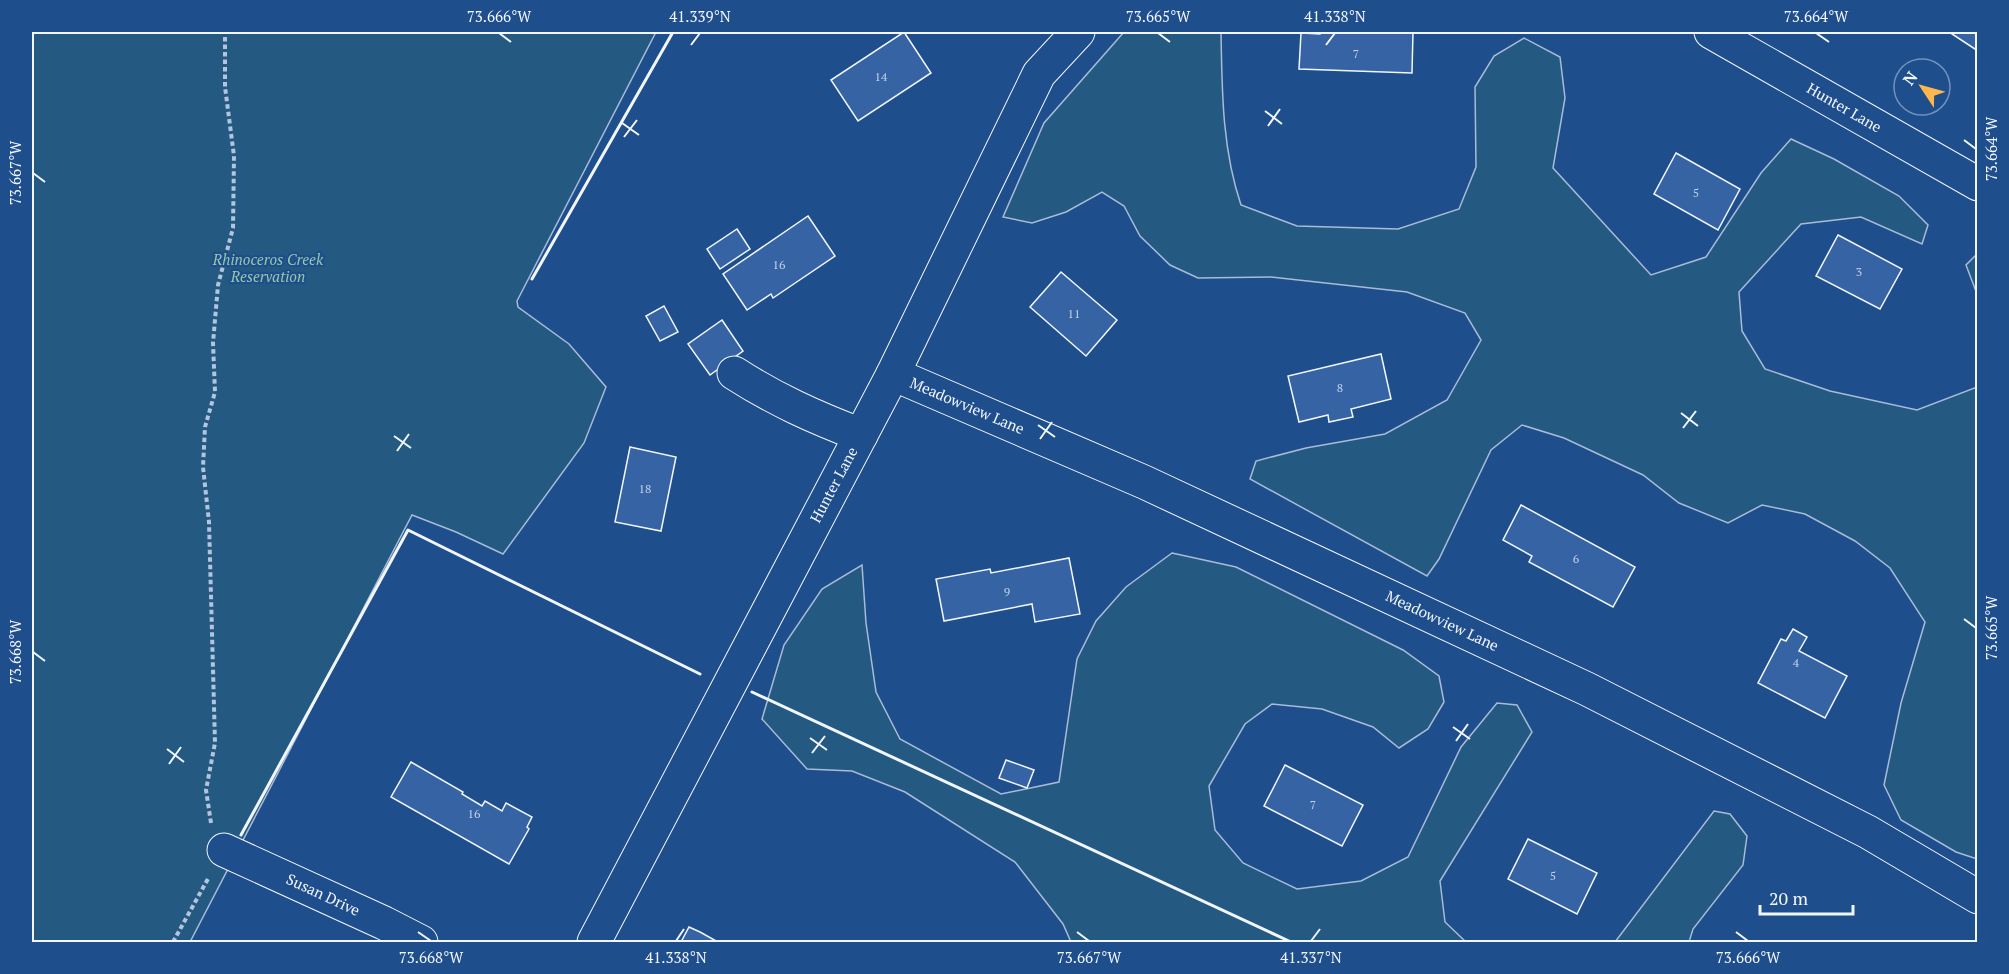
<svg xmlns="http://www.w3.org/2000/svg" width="2009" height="974" viewBox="0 0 2009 974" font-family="'PT Serif',serif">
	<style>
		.green { fill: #245a82; stroke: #a8bbd7; stroke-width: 1.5 }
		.building { fill: #3563a3; stroke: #f2f6ff; stroke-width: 1.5 }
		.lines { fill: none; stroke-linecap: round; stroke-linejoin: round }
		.minor-casing { stroke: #f2f6ff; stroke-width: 35 }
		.path { stroke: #b3c4dc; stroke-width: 4; stroke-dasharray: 4.5 3; stroke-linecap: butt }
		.minor { stroke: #1f4e8c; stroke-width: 33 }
		.wall { stroke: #f2f6ff; stroke-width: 3 }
		.ticks { fill: none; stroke: #f2f6ff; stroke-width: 2 }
		.labels { text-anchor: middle; stroke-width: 4.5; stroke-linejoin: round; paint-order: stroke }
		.number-label { font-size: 12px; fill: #c3d1e8 }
		.street-label { font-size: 15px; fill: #f2f6ff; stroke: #1f4e8c }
		.park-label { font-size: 15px; font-style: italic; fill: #97c8a6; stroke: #1f4e8c }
		.neatline { fill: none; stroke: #f2f6ff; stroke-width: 2 }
		.ticks-label { font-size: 15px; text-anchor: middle; fill: #f2f6ff }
	</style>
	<rect width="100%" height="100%" fill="#1f4e8c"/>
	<g class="green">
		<polygon points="32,32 656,32 517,301 518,307 569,344 606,387 584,443 503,554 456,532 412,515 190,942 32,942"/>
		<path d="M1124,32H1221C1222,90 1222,149 1241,205L1297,226L1398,229L1459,209L1476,167L1475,87L1494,56L1524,38L1560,57L1565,98L1553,168L1651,275L1706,257L1761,173L1791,139L1834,159L1899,196L1928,225L1922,244L1861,217L1801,224L1739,292L1742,331L1765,369L1830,391L1917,410L1977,387V859L1956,852L1901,820L1884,785L1901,703L1925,622L1890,568L1855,541L1805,514L1762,505L1728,523L1679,503L1643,475L1564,438L1522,425L1491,450L1439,559L1427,576L1250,479L1256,461L1306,448L1385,434L1447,400L1481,340L1465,313L1407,292L1271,277L1198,278L1170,265L1140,236L1124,206L1102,192L1066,212L1032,223L1003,217L1044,123Z"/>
		<polygon points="1977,254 1977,294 1966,265"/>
		<polygon points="1172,553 1236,567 1403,650 1439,676 1444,702 1428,729 1399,748 1373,727 1322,709 1272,704 1245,724 1209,786 1215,830 1243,863 1297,889 1361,881 1408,857 1461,747 1497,703 1517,705 1532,732 1440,881 1445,922 1466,942 1071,942 1063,924 1015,862 905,792 852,771 807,769 762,719 784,645 822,589 862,565 866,623 876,692 900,739 1001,794 1059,782 1077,659 1096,621 1126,587"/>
		<polygon points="1714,811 1730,814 1747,836 1743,865 1693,929 1689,942 1615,942"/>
	</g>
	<g class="building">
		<polygon points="904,32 931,73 858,121 831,80"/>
		<polygon points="1320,32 1413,32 1412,73 1299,69 1301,33 1320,34"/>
		<polygon points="1949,32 1978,32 1978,51"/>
		<polygon points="1676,153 1740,189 1718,230 1654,194"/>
		<polygon points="808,216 835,256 773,298 771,294 747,310 723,274"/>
		<polygon points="737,229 750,249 720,269 707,249"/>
		<polygon points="1838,235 1902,269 1880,309 1816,276"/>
		<polygon points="1061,272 1117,320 1086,356 1030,307"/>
		<polygon points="664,306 678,332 660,341 646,316"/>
		<polygon points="722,320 743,351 710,375 688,344"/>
		<polygon points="1381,354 1391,399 1351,409 1353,417 1329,422 1328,415 1299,422 1288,376"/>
		<polygon points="630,447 676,457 661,531 615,522"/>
		<polygon points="1521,505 1635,567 1613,607 1529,562 1532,556 1503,540"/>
		<polygon points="1069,558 1080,614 1035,622 1032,604 944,621 936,579 990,569 991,573"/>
		<polygon points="1793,629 1807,637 1799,651 1847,676 1825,718 1758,683 1781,639 1786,641"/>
		<polygon points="1006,760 1034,770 1027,788 999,778"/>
		<polygon points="411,762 463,792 462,794 482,806 485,801 502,811 506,803 532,817 527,827 529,829 509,864 391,797"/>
		<polygon points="1285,765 1363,805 1342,846 1264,806"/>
		<polygon points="1528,839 1597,873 1577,914 1508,879"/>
		<polygon points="689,927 700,932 718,942 681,942"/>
	</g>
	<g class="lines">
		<g class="minor-casing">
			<g id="minor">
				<polyline points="1711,32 1978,184"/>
				<path d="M734,373C776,400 814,417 861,435"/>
				<polyline points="893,374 1144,482 1587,689 1868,832 1978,897"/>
				<polyline points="224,850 384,923 421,942"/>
				<polyline points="594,942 893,374 1039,74 1078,32"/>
			</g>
		</g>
		<g class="path">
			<polyline points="211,823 206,790 215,743 209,522 203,467 205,427 215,392 213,343 218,285 233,228 234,156 225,87 225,32"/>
			<polyline points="173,942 209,877"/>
		</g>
		<use href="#minor" class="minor"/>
		<g class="wall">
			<polyline points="532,279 673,32"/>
			<polyline points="752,692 1291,942"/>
			<polyline points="241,835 408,530 700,674"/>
		</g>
	</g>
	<path class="ticks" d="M499,33L511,42M1158,33L1170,42M1816,33L1829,42M691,45L700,33M1326,45L1335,33M1265,111L1282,124M622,123L639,135M1268,126L1280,109M624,137L637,120M1964,140L1976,149M33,173L45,182M1681,413L1698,426M1038,425L1055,437M1683,428L1696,411M394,436L411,448M1040,439L1052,422M397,451L409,434M1964,619L1976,628M33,652L45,661M1453,727L1470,739M810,738L827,750M1456,741L1468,724M167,749L184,762M812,753L825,736M169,764L181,747M418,932L431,941M1077,932L1089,941M1736,932L1748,941M676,941L684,929M1311,941L1320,929"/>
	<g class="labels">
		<g class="number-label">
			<text x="1356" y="58">7</text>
			<text x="881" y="81">14</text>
			<text x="1696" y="197">5</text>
			<text x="779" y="269">16</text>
			<text x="1859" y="276">3</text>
			<text x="1074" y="318">11</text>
			<text x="1340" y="392">8</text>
			<text x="645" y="493">18</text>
			<text x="1576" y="563">6</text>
			<text x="1007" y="596">9</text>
			<text x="1796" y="667">4</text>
			<text x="1313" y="809">7</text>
			<text x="474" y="818">16</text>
			<text x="1553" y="880">5</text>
		</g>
		<g class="street-label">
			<text transform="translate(1844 108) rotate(30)" y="5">Hunter Lane</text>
			<text transform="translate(967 406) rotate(23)" y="5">Meadowview Lane</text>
			<text transform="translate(834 485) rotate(-62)" y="5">Hunter Lane</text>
			<text transform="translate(1442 621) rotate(25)" y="5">Meadowview Lane</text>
			<text transform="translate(323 895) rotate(25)" y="5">Susan Drive</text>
		</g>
		<g class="park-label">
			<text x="268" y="265">Rhinoceros Creek<tspan x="268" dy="17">Reservation</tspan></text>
		</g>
	</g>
	<rect width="2009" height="974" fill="none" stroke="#1f4e8c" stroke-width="66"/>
	<g transform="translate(1922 87) rotate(306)"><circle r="28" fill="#1f4e8c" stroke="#7391ba" stroke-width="1.5"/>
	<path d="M0-4.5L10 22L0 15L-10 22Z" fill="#ffb74d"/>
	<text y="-9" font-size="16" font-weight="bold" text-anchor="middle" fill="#f2f6ff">N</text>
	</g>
	<path d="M1760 905v9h93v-9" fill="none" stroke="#f2f6ff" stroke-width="3"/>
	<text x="1769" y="905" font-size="18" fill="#f2f6ff" stroke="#1f4e8c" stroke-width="4.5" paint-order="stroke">20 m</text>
	<rect x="33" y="33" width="1943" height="908" class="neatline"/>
	<g class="ticks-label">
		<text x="499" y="22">73.666°W</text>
		<text x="700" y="22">41.339°N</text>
		<text x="1158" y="22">73.665°W</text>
		<text x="1335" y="22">41.338°N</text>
		<text x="1816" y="22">73.664°W</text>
		<text transform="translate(1992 149) rotate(-90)" y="5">73.664°W</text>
		<text transform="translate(16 173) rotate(-90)" y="5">73.667°W</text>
		<text transform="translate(1992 628) rotate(-90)" y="5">73.665°W</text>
		<text transform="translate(16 652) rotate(-90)" y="5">73.668°W</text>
		<text x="431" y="963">73.668°W</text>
		<text x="676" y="963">41.338°N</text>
		<text x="1089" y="963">73.667°W</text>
		<text x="1311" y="963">41.337°N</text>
		<text x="1748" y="963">73.666°W</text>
	</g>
</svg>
